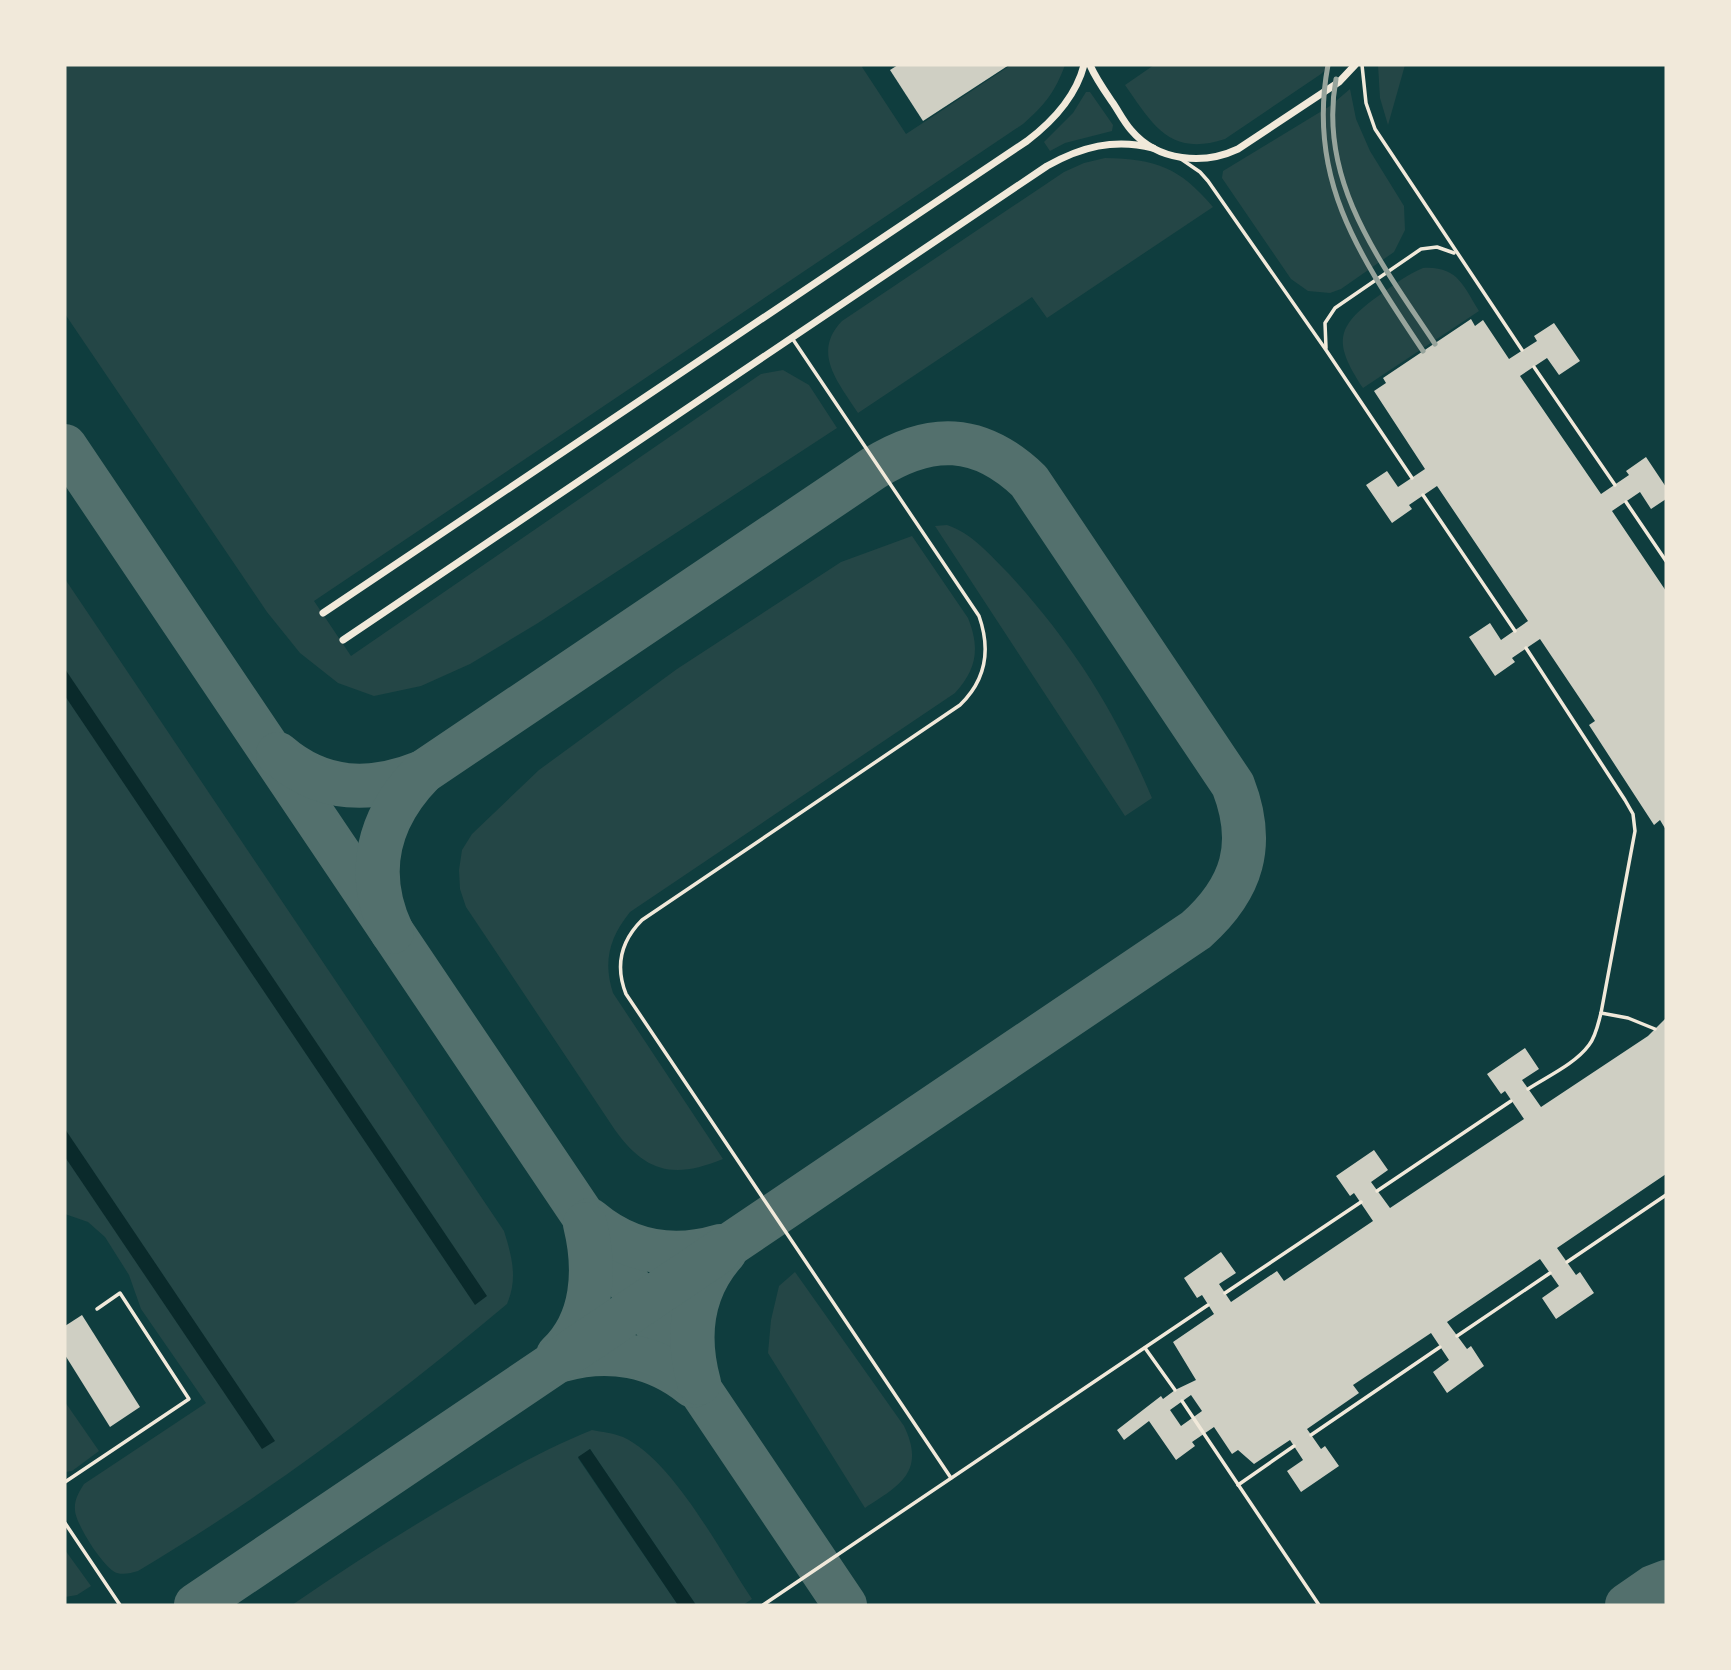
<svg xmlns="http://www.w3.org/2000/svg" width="1731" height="1670" viewBox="0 0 1731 1670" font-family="'Titillium Web',sans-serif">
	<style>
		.green { fill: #244646 }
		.water { fill: #0a2a2b }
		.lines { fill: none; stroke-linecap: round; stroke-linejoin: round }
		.taxiway { stroke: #53706d; stroke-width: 44 }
		.building { fill: #cfcfc3; fill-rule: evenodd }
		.service { stroke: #f1e9da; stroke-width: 3.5 }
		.minor { stroke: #f1e9da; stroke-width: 7 }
		.rail { stroke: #97a49c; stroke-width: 5 }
	</style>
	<rect width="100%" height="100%" fill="#0f3d3e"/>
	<g class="green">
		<path d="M65,65H864L862,67L906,134L1011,65H1065C1055,92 1045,105 1023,124L314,601L351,656L761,374L783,370L809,385L837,428L538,623L470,664L421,686L374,696L338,683L300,653L267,612L65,314Z"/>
		<path d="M1154,65H1330L1321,74L1225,139C1170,157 1153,125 1125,85Z"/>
		<polygon points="1378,65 1405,65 1388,125 1380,98"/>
		<polygon points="1350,89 1356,119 1370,151 1404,206 1405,230 1394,252 1341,289 1330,293 1308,291 1291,279 1222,178 1223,171 1330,106"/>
		<polygon points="1086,92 1090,92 1113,125 1112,131 1065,143 1050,151 1044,142 1073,113"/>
		<path d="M1105,158C1156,159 1179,167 1213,207L1047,318L1032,297L858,413C839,383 811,353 842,321L1064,172L1084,163Z"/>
		<path d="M1423,268C1458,266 1463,286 1479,311L1363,388C1332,341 1336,326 1381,294C1395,284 1408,274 1423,268Z"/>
		<path d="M947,525C972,533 991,556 1009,574C1073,644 1115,711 1152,798L1125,816L935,526Z"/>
		<path d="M912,536L968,618C980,648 977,669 955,693L630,912C609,938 603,962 613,993L723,1159C674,1179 646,1173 615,1130L466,907L460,889L459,870L462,850L472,834L539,770L677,669L841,562Z"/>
		<path d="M65,579L504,1231C512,1257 518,1278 507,1304C390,1402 269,1493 138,1571C131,1573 124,1575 117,1573C104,1569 75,1523 75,1510C74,1500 79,1492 84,1484L206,1403L141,1309L129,1275L105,1237L88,1222L65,1214Z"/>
		<path d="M795,1272L904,1426C926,1472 900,1485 865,1508L768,1353L771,1320L779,1286Z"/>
		<polygon points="65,1402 99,1451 72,1471 65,1472"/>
		<path d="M592,1430C602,1432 613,1433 623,1437C673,1460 721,1553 752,1599L743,1605H696L590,1449L578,1458L678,1605H292C344,1569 396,1536 450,1504C496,1477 542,1450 592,1430Z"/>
		<polygon points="65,1550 91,1586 77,1595 65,1597"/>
	</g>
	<g class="water">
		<polygon points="65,669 487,1296 475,1305 65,696"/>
		<polygon points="65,1129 275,1441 262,1449 65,1157"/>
		<polygon points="590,1449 696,1605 678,1605 578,1457"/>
	</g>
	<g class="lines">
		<g class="taxiway">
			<polyline points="65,446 845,1605"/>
			<path d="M278,754C322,792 371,793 423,772"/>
			<path d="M590,1220C628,1252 673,1260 720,1246"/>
			<path d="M558,1355C594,1321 596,1269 585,1224"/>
			<path d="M562,1360C609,1347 655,1355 693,1386"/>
			<path d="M699,1383C686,1335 691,1290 725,1252"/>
			<path d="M196,1605L1196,930C1243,888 1256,844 1233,785L1029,481C979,433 930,433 874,468L423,772C378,818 364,872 392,932"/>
			<polyline points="1627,1605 1653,1587 1666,1582"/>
		</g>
	</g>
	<g class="building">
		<polygon points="898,65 1009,65 923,121 890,70"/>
		<polygon points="1471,319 1475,326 1483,320 1509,359 1537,341 1534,336 1554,323 1580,361 1559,375 1547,358 1520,376 1601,494 1629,475 1626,471 1646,457 1666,487 1666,499 1651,509 1640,492 1612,511 1666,591 1666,830 1660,820 1654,825 1589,725 1595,721 1540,639 1512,658 1515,662 1495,676 1469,637 1490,623 1501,640 1528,621 1437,486 1409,505 1412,509 1392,523 1366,485 1387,471 1398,487 1425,469 1374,391 1386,383 1383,378"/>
		<path d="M1666,1018V1174L1557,1248L1576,1275L1580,1272L1594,1293L1556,1319L1542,1298L1559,1286L1540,1259L1447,1322L1467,1349L1471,1346L1484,1366L1447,1393L1433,1372L1449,1360L1431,1333L1353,1385L1359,1393L1307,1429L1321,1449L1325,1446L1339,1466L1301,1492L1287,1471L1303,1460L1290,1440L1254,1464L1238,1450L1232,1454L1214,1427L1192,1442L1195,1446L1176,1460L1149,1421L1124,1440L1117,1430L1161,1396L1163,1399L1175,1390L1196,1380L1173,1342L1214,1314L1202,1295L1197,1298L1184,1278L1221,1252L1236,1273L1219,1284L1231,1302L1277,1271L1284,1281L1373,1221L1354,1193L1350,1196L1336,1176L1374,1150L1388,1170L1371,1182L1390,1208L1524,1119L1505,1091L1501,1094L1487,1074L1525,1048L1539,1069L1522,1080L1541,1107L1648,1036ZM1191,1395L1202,1411L1181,1426L1170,1410Z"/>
		<polygon points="82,1315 140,1407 110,1427 65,1355 65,1326"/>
	</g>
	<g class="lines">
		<g class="service">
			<polyline points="1362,65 1366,103 1375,129 1522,350"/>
			<polyline points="1181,159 1200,172 1208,181 1326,350 1412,478"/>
			<path d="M792,338L979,616C991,650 986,680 960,705L642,920C620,942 615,966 626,994L951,1478"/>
			<polyline points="1326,348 1325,323 1335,308 1421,249 1437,247 1454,253"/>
			<polyline points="1534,367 1615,485"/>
			<polyline points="1423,495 1515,631"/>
			<polyline points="1626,502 1666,561"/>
			<path d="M1526,648L1625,800L1633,814L1635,831L1601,1013C1598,1024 1596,1036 1589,1045C1575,1064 1548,1076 1528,1089"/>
			<polyline points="1601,1013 1628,1018 1655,1029"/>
			<polyline points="1377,1191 1511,1101"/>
			<polyline points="1567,1262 1666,1195"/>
			<polyline points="1225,1293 1361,1202"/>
			<polyline points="1457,1336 1550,1273"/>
			<polyline points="1145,1348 1175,1390"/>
			<polyline points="1182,1401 1319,1605"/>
			<polyline points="1311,1435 1440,1347"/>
			<polyline points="65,1482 189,1399 120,1293 97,1309"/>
			<polyline points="1238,1485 1294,1446"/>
			<polyline points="65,1523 120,1605"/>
			<polyline points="763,1605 1208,1305"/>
		</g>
		<g class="minor">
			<path d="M1090,65C1096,79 1104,90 1113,103C1119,112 1124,122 1131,130C1158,162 1204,165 1238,149L1339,82L1355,65"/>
			<path d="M323,613L1027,141C1052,122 1076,96 1084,65"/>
			<path d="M343,640L1047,166C1081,147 1114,138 1153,148"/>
		</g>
		<g class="rail">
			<path d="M1328,65C1306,181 1362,259 1423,351"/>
			<path d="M1336,79C1317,182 1382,264 1435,344"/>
		</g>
	</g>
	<rect width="1731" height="1670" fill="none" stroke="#f1e9da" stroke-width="133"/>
</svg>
